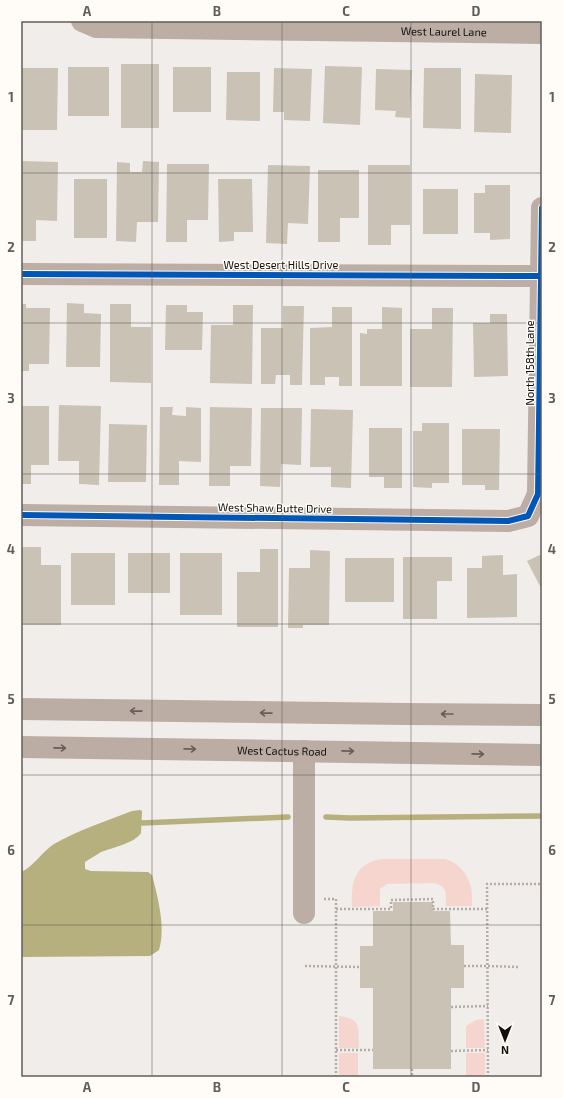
<svg xmlns="http://www.w3.org/2000/svg" width="563" height="1098" viewBox="0 0 563 1098" font-family="'Exo 2',sans-serif">
	<style>
		.green { fill: #f6d5cf }
		.water { fill: #b6af7e }
		.lines { fill: none; stroke-linecap: round; stroke-linejoin: round }
		.stream { stroke: #b6af7e; stroke-width: 5.5 }
		.building { fill: #cac2b5 }
		.path { stroke: #b5aca6; stroke-width: 2.5; stroke-dasharray: 2 2; stroke-linecap: butt }
		.minor { stroke: #bcada5; stroke-width: 22 }
		.major { stroke: #bcada4; stroke-width: 22 }
		.cycleway-casing { stroke: #fffbf6; stroke-width: 8 }
		.cycleway { stroke: #0057b8; stroke-width: 6 }
		.oneway { stroke: #675e5a }
		.grid { fill: none; stroke: #605d5c; stroke-width: 1; stroke-opacity: 0.55 }
		.labels { text-anchor: middle; stroke-width: 3; stroke-linejoin: round; paint-order: stroke }
		.street-label { font-size: 11px; fill: #12100f; stroke: #fffbf6 }
		.neatline { fill: none; stroke: #605d5c; stroke-width: 1.5 }
		.grid-label { font-size: 13px; text-anchor: middle; font-weight: bold; fill: #605d5c }
	</style>
	<rect width="100%" height="100%" fill="#f0edeb"/>
	<g class="green">
		<path d="M381,859H444C457,861 468,874 471,887C472,893 472,900 472,906H446C446,893 448,886 433,883L387,884L380,889V906L352,907C351,883 354,864 381,859Z"/>
		<path d="M339,1016C363,1019 358,1028 359,1048H339Z"/>
		<polygon points="484,1019 485,1048 466,1048 466,1026 476,1020"/>
		<rect x="339" y="1053" width="19" height="24"/>
		<rect x="466" y="1053" width="19" height="24"/>
	</g>
	<path class="water" d="M140,810L142,811L141,833C135,843 112,848 101,852C96,855 90,859 85,862V869L91,871L148,872L152,875C158,898 166,928 159,950L150,956L21,957V872C33,867 42,852 54,844C79,830 106,821 132,811Z"/>
	<g class="lines">
		<g class="stream">
			<polyline points="326,817 350,818 542,816"/>
			<polyline points="142,823 288,817"/>
		</g>
	</g>
	<g class="building">
		<rect x="121" y="64" width="38" height="64"/>
		<polygon points="325,66 362,67 360,125 323,123"/>
		<rect x="68" y="67" width="41" height="49"/>
		<rect x="173" y="67" width="38" height="45"/>
		<polygon points="21,68 58,68 57,130 21,130"/>
		<polygon points="274,68 312,69 310,121 284,120 284,112 273,112"/>
		<polygon points="424,68 461,68 461,129 423,128"/>
		<polygon points="376,69 412,70 410,118 395,117 396,111 375,110"/>
		<polygon points="227,72 260,72 260,121 226,120"/>
		<polygon points="475,74 512,75 511,133 474,132"/>
		<polygon points="21,161 58,162 57,221 36,220 36,241 21,241"/>
		<polygon points="143,161 159,162 158,222 137,222 136,242 116,241 117,162 130,163 130,172 142,172"/>
		<polygon points="167,164 209,164 208,220 187,220 187,242 166,242"/>
		<polygon points="268,165 310,166 308,224 288,223 287,244 266,243"/>
		<polygon points="368,165 410,165 410,225 391,225 391,245 368,245"/>
		<polygon points="318,170 359,170 359,218 340,218 340,242 318,242"/>
		<rect x="74" y="179" width="33" height="59"/>
		<polygon points="218,179 252,179 253,232 234,232 234,241 219,242"/>
		<polygon points="485,185 510,185 510,239 490,240 490,233 474,233 474,193 485,193"/>
		<rect x="423" y="189" width="35" height="45"/>
		<polygon points="67,303 84,304 84,313 101,314 100,367 66,367"/>
		<polygon points="21,304 26,304 26,308 50,308 49,364 29,364 29,371 21,371"/>
		<polygon points="110,304 131,304 131,327 151,327 151,383 110,382"/>
		<polygon points="166,305 187,305 187,312 203,312 202,350 165,350"/>
		<polygon points="233,305 253,305 252,384 210,383 211,325 233,325"/>
		<polygon points="283,306 304,306 302,385 290,385 290,375 276,375 275,384 261,384 261,328 283,328"/>
		<polygon points="332,307 352,307 352,386 339,386 339,377 325,377 325,385 310,385 310,328 332,327"/>
		<polygon points="382,307 402,308 402,386 360,386 360,333 367,334 367,329 382,329"/>
		<polygon points="432,308 453,308 452,387 410,387 410,329 432,329"/>
		<polygon points="490,314 507,314 508,376 474,377 473,323 490,323"/>
		<polygon points="59,405 101,406 99,485 79,484 79,461 58,461"/>
		<polygon points="21,406 49,406 49,465 31,465 31,484 21,484"/>
		<polygon points="160,407 173,407 172,415 186,416 186,407 201,408 201,462 179,461 179,485 159,485"/>
		<polygon points="210,407 252,408 251,466 230,466 230,486 209,486"/>
		<polygon points="261,408 302,408 301,465 281,464 280,487 260,486"/>
		<polygon points="311,409 353,410 351,488 331,487 331,467 310,467"/>
		<polygon points="422,423 449,423 449,483 432,483 432,488 413,487 413,431 422,431"/>
		<polygon points="109,424 147,425 146,482 108,482"/>
		<polygon points="369,428 402,428 402,488 384,488 384,477 369,477"/>
		<polygon points="462,429 500,429 499,490 485,490 485,485 462,485"/>
		<polygon points="21,547 41,547 41,565 61,565 61,625 21,625"/>
		<polygon points="260,549 278,549 278,627 237,627 237,572 260,572"/>
		<polygon points="310,550 330,551 329,625 303,625 303,628 288,628 289,568 310,568"/>
		<rect x="71" y="553" width="44" height="52"/>
		<rect x="128" y="553" width="42" height="40"/>
		<rect x="180" y="553" width="42" height="62"/>
		<polygon points="542,554 542,590 527,561"/>
		<polygon points="503,555 503,575 517,574 517,617 467,618 467,568 482,568 482,556"/>
		<polygon points="403,557 452,557 452,581 437,581 437,619 403,619"/>
		<rect x="345" y="558" width="49" height="44"/>
		<polygon points="393,902 433,902 433,911 450,911 451,945 464,945 464,988 451,988 451,1069 373,1069 373,988 360,988 360,946 373,946 373,911 393,911"/>
	</g>
	<g class="lines">
		<g class="path">
			<polyline points="324,899 336,899 336,1077"/>
			<polyline points="336,909 391,909 391,900 433,899 433,909 488,909"/>
			<polyline points="305,966 360,967"/>
			<polyline points="464,966 488,966 519,967"/>
			<polyline points="451,1007 488,1006"/>
			<polyline points="336,1050 373,1050"/>
			<polyline points="451,1051 488,1050"/>
			<polyline points="412,1069 412,1077"/>
			<polyline points="488,1077 487,884 542,884"/>
		</g>
		<g class="minor">
			<path id="s1" d="M82,21L96,27L542,33"/>
			<polyline points="21,274 540,276"/>
			<polyline points="21,515 508,521 528,516 538,494 542,208"/>
			<polyline points="304,751 304,913"/>
		</g>
		<g class="major">
			<polyline points="21,709 405,714 542,715"/>
			<path id="s2" d="M21,747L542,755"/>
		</g>
		<g class="cycleway-casing">
			<g id="cycleway">
				<polyline points="21,274 540,276"/>
				<polyline points="21,515 508,521 528,516 538,494 542,208"/>
			</g>
		</g>
		<use href="#cycleway" class="cycleway"/>
	</g>
	<defs><path id="oneway-shaft" d="M-6 0H5M1.5-3L5.5 0L1.5 3" fill="none" stroke-width="1.6" stroke-linecap="round" stroke-linejoin="round"/></defs>
	<g class="oneway">
		<use href="#oneway-shaft" transform="translate(136 711) rotate(-179)"/>
		<use href="#oneway-shaft" transform="translate(266 713) rotate(-179)"/>
		<use href="#oneway-shaft" transform="translate(447 714) rotate(180)"/>
		<use href="#oneway-shaft" transform="translate(60 748) rotate(1)"/>
		<use href="#oneway-shaft" transform="translate(190 749) rotate(1)"/>
		<use href="#oneway-shaft" transform="translate(348 751) rotate(1)"/>
		<use href="#oneway-shaft" transform="translate(478 754) rotate(1)"/>
	</g>
	<path class="grid" d="M152,21V1077M282,21V1077M411,21V1077M21,173H542M21,323H542M21,474H542M21,624H542M21,775H542M21,925H542"/>
	<g class="labels">
		<g class="street-label">
			<text dy="4" stroke="none"><textPath href="#s1" startOffset="363">West Laurel Lane</textPath></text>
			<text x="281" y="269">West Desert Hills Drive</text>
			<text transform="translate(530 363) rotate(-90)" y="4">North 158th Lane</text>
			<text transform="translate(275 508) rotate(1)" y="4">West Shaw Butte Drive</text>
			<text dy="4" stroke="none"><textPath href="#s2" startOffset="261">West Cactus Road</textPath></text>
		</g>
	</g>
	<rect width="563" height="1098" fill="none" stroke="#fffbf6" stroke-width="44"/>
	<g transform="translate(505 1040) rotate(180)" stroke="#fffbf6" stroke-width="3" paint-order="stroke">
	<path d="M0-3L7 15L0 10L-7 15Z" fill="#12100f"/>
	<text y="-6" font-size="11" font-weight="bold" text-anchor="middle" fill="#12100f">N</text>
	</g>
	<rect x="22" y="22" width="519" height="1054" class="neatline"/>
	<g class="grid-label">
		<text x="87" y="16">A</text>
		<text x="217" y="16">B</text>
		<text x="346" y="16">C</text>
		<text x="476" y="16">D</text>
		<text x="11" y="102">1</text>
		<text x="552" y="102">1</text>
		<text x="11" y="252">2</text>
		<text x="552" y="252">2</text>
		<text x="11" y="403">3</text>
		<text x="552" y="403">3</text>
		<text x="11" y="554">4</text>
		<text x="552" y="554">4</text>
		<text x="11" y="704">5</text>
		<text x="552" y="704">5</text>
		<text x="11" y="855">6</text>
		<text x="552" y="855">6</text>
		<text x="11" y="1005">7</text>
		<text x="552" y="1005">7</text>
		<text x="87" y="1092">A</text>
		<text x="217" y="1092">B</text>
		<text x="346" y="1092">C</text>
		<text x="476" y="1092">D</text>
	</g>
</svg>
